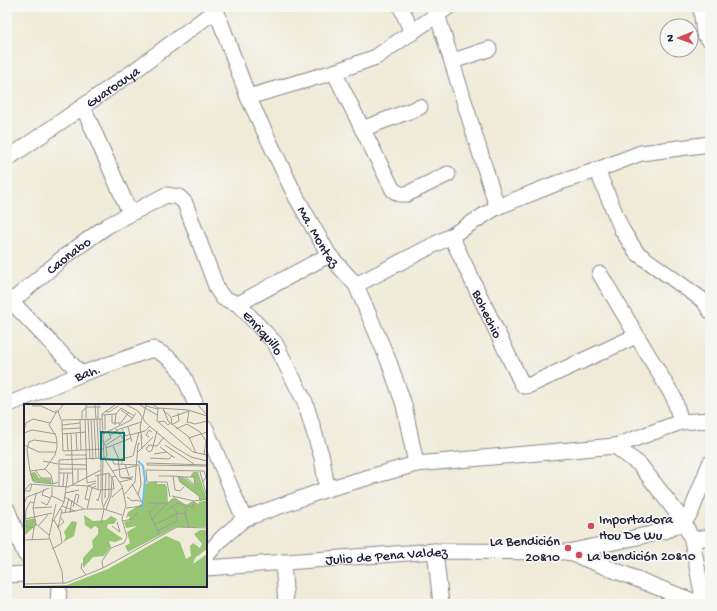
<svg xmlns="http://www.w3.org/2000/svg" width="717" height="611" viewBox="0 0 717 611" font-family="'Gochi Hand',sans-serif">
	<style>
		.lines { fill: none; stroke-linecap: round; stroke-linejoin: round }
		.street-casing { stroke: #88868a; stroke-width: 17 }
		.street { stroke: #fff; stroke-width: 15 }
		.poi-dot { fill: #d1495b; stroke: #f6f6f2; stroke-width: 1.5 }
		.labels { text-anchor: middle; stroke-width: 4; stroke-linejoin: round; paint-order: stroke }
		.street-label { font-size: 14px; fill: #22223b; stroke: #f6f6f2 }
		.poi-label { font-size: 14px; fill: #22223b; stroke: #f6f6f2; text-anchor: start }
		.inset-river { fill: none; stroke: #72bfec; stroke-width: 2 }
		.inset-road { fill: none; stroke: #9d9b99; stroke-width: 1 }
		.view { fill: #0f766e; fill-opacity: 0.15; stroke: #0f766e; stroke-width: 2 }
		.inset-edge { fill: none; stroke: #22223b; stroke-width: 2 }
	</style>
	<rect width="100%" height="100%" fill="#f6f6f2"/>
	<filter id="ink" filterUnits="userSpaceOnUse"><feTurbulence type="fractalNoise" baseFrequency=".025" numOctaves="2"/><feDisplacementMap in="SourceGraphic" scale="8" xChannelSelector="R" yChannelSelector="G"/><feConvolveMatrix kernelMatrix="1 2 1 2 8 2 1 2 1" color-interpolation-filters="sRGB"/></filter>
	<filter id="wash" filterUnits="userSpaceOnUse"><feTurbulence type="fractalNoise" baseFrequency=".012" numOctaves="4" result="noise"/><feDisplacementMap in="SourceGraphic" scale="16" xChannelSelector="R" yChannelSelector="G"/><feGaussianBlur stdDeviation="0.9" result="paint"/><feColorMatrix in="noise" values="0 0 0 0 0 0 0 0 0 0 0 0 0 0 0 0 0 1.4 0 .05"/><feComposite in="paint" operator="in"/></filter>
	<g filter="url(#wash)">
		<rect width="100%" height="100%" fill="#efebd8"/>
	</g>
	<g filter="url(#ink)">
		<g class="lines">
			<g class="street-casing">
				<g id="street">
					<path id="s1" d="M215,7L248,97L295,195L329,255L356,285L389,362L404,405L416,464"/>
					<polyline points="401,7 412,33"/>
					<polyline points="701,7 704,34 710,40"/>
					<polyline points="437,14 497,207"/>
					<polyline points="453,61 489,49"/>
					<polyline points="334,72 393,190 400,194 407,194 448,174"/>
					<polyline points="248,97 334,72 376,57 448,7"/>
					<polyline points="83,107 130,213"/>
					<polyline points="362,129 420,107"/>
					<path id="s2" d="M7,159L134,71L216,10"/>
					<polyline points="597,170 622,230 637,253 704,301 710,311"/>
					<path id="s3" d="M451,236L521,382L524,386L530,385L636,336"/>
					<polyline points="600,274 674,398 681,422 615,446"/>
					<polyline points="356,285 451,236 497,207 555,184 597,170 641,153 710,144"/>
					<polyline points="7,297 81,374"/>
					<path id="s4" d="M11,302L64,257L107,226L166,195L179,197L185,203L217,289L223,298L238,304L275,343L305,402L322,458L327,489"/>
					<polyline points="238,304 329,255"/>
					<path id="s5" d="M7,405L81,374L153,349C182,362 184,377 196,405"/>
					<polyline points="681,422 710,420"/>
					<polyline points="206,429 244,519"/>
					<polyline points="7,509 25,554"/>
					<polyline points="684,522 691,512 710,463"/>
					<polyline points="692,540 710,537"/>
					<polyline points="435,551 441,604"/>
					<polyline points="568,552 700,604"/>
					<polyline points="206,556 222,538 244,519 327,489 416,464 615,446 640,465 684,522 692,540 704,604"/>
					<polyline points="283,562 286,604"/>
					<path id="s6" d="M206,568L435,551L568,552L665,531L684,522"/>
					<polyline points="7,575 25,574"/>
					<polyline points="58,604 59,586"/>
				</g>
			</g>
			<use href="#street" class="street"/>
		</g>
	</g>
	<g class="poi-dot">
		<circle cx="591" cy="526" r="4"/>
		<circle cx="568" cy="548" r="4"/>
		<circle cx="579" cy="555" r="4"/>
	</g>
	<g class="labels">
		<g class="street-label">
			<text dy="5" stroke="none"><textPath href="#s2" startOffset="128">Guarocuya</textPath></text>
			<text dy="5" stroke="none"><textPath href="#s1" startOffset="252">Ma. Montez</textPath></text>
			<text dy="5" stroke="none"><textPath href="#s4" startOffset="74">Caonabo</textPath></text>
			<text dy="5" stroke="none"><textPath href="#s3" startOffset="86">Bohechio</textPath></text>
			<text dy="5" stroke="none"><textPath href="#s4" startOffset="368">Enriquillo</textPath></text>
			<text dy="5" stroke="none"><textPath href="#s5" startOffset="87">Bah.</textPath></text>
			<text dy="5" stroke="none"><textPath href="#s6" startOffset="181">Julio de Pena Valdez</textPath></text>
		</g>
		<g class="poi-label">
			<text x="599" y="523">Importadora<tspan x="599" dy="16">Hou De Wu</tspan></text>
			<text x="560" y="545" text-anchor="end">La Bendición<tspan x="560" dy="16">20&amp;10</tspan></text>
			<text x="587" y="560">La bendición 20&amp;10</text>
		</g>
	</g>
	<g transform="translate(24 404)">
		<rect width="183" height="183" fill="#efebd8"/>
		<path d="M11,68L15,74L27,75L28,80L8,77L6,69ZM169,68H174L183,95L176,97L175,92L155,77V73H159L171,82L170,73H166ZM133,77V80H141L143,83L144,99L150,93L162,101L169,97L175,100V98L183,96V123H152L104,148L101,142L106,139L103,128L113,122L102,124L100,118L106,116L105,112L102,114L104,108L119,99L120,80ZM60,111L69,117L82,116L87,112L93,115L90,120H84L83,124L99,135L91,138L85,137L87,143L80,152L69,153L59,164V154L69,143L68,137L74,130V124L71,122L67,125L61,121ZM11,114L12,121L1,131L2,116ZM48,117L53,118L50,132L39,138L42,133L40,128ZM176,126H183V145L171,154L169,160L183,150V182H13L43,181L84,165L142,132L156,138L162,155L167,152L166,142L169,139L176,144L178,140L170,130Z" fill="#97c574"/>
		<path class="inset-river" d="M114,57L119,62L121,76L118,106"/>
		<path class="inset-road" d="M71,1L72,15M74,1V15M103,1L114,7L122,19L149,42L167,53L183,57M116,1L133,11M129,1L134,4L164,6L183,12M174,1L183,11M8,2H17L32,9L34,7H31M122,2L134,5M62,3H77M134,4L133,17L169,48L183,51M139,4L144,17L165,33L172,49M97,6L108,14M139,6L147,13L148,21M81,7L85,8L94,2M32,9L25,21L32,32L33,39V43L31,51L21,65L6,67L3,46L5,38L10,36L33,39M92,10L91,19H96M78,11L92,10L97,4L110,12M81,11V26M88,11V19H91V21M148,13L165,7M119,14L122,1M56,15L57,46M58,15V7L62,4M61,15L63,79L72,77M62,15V1M64,15L66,55M67,15L69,56M70,15L72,55M73,15L75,55M76,15V30M78,15L38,16V21L39,47L79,45M37,16L34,7L39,1M134,18L140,17L144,21L146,19M164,18L171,20L183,17M163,19L165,7M149,20L155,17L154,9M38,21L56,19M95,21L105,8M104,23L108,38M38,25L56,24M92,25L100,36M98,25L102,32L106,30M152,25L163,20L176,28L182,37L180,51M0,26L2,19L9,15L26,19M0,29L8,26L32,30M43,29L44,47M47,29L49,81M52,29L53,47M38,30L62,28M79,30L107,16L112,9M106,31L121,27L126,22M117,31L118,45M86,32L93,26L117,18M125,33L122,31L125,26L128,28M165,34L183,28M118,35L116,24L118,14M81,38L87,34L84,27M0,41L15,48H32M82,41L96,32M124,41L133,42L140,33M125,41L122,45L125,48L128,46L133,27M141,41L170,60M89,42L94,53L96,73L108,75M136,43L151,54M82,44L107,34M114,48L129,33M130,50L143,48M41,51H63M80,54L78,10L91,1M126,54L145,55L148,52M88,55L90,60L115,61L117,80L114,91M19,57L34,60M123,59L183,61V62L123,61ZM35,60L63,61M98,60V55L109,52L115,28M101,60L105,72M21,65L27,71L29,80M35,65H63M6,67L10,78L29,80L34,78M12,67L17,74H28M88,67L112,62M176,68L183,93M35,69H49M135,72H149L161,73H170L171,81L161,73M149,72L151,86L156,87L160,83M154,72L156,78L175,92L176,97M97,74L109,73M54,78V65M96,78L108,75M48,81L64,82L72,79M35,82V56L80,54L83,52L82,44L79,36M39,82L40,69M64,82L75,86L90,85L89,76L85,69L71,72M64,82L61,95L65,96M25,84L12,90L9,104L12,120L25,131M20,85L18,91L27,94M74,86V71M0,87L6,80L44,83L77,66M0,87H6L8,80M41,89L55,86M100,91L111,78L114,40L116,39M28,92L40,98M148,92L170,97L183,95M41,93L60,105H80L78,98L79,55M88,93L98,84M103,93L108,97L113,96L118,98L108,80M146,93L143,78H123L122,66L180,67L182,73L178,79M81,94L82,69M72,95L74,97L77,86V55M17,98L23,101L28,91V83M125,99H144M0,100L3,93L13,89M162,101L169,104L170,97M38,102L51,107L60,105M80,102L85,92V70M148,102L154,99L162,101L161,110M49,103L52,90L55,91L53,99M9,104L28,103M102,104L119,102M63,105L68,84L72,82M82,105L87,92L88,73L92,72M124,107L136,131M38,109L51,107M41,109L45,94M46,109L48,96M125,110L135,99M1,115L28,109M127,116L148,95M99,117L108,115L113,108M28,118L32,100M77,119L80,105L98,111M15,121L24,111M129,121L155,109L161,110L165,123M0,122L10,124L12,120M88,122L96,128L93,118M34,123L40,118L37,114M34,124L38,106L36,105M133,127L153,117V109L148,102L143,106M0,133L2,106L6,98L10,99M0,136L25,135M8,136L10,124M28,145L38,139L36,127L30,116M58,159L57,164L62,171M79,164L78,157L87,144L100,139L103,133L98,115L102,101L98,82L80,54M0,180L42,179L79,164L153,123L183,124M39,180L38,167L25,133L28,119L40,98L44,69"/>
		<path class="view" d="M77,28L100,29V56L77,55Z"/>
		<rect width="183" height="183" class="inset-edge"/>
	</g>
	<rect width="717" height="611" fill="none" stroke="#f6f6f2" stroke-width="24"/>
	<g transform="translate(679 38) rotate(269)"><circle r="19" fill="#f6f6f2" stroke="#a1a1a9"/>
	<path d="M0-3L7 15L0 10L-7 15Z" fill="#d1495b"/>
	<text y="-6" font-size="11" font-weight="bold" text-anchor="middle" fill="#22223b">N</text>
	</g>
</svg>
